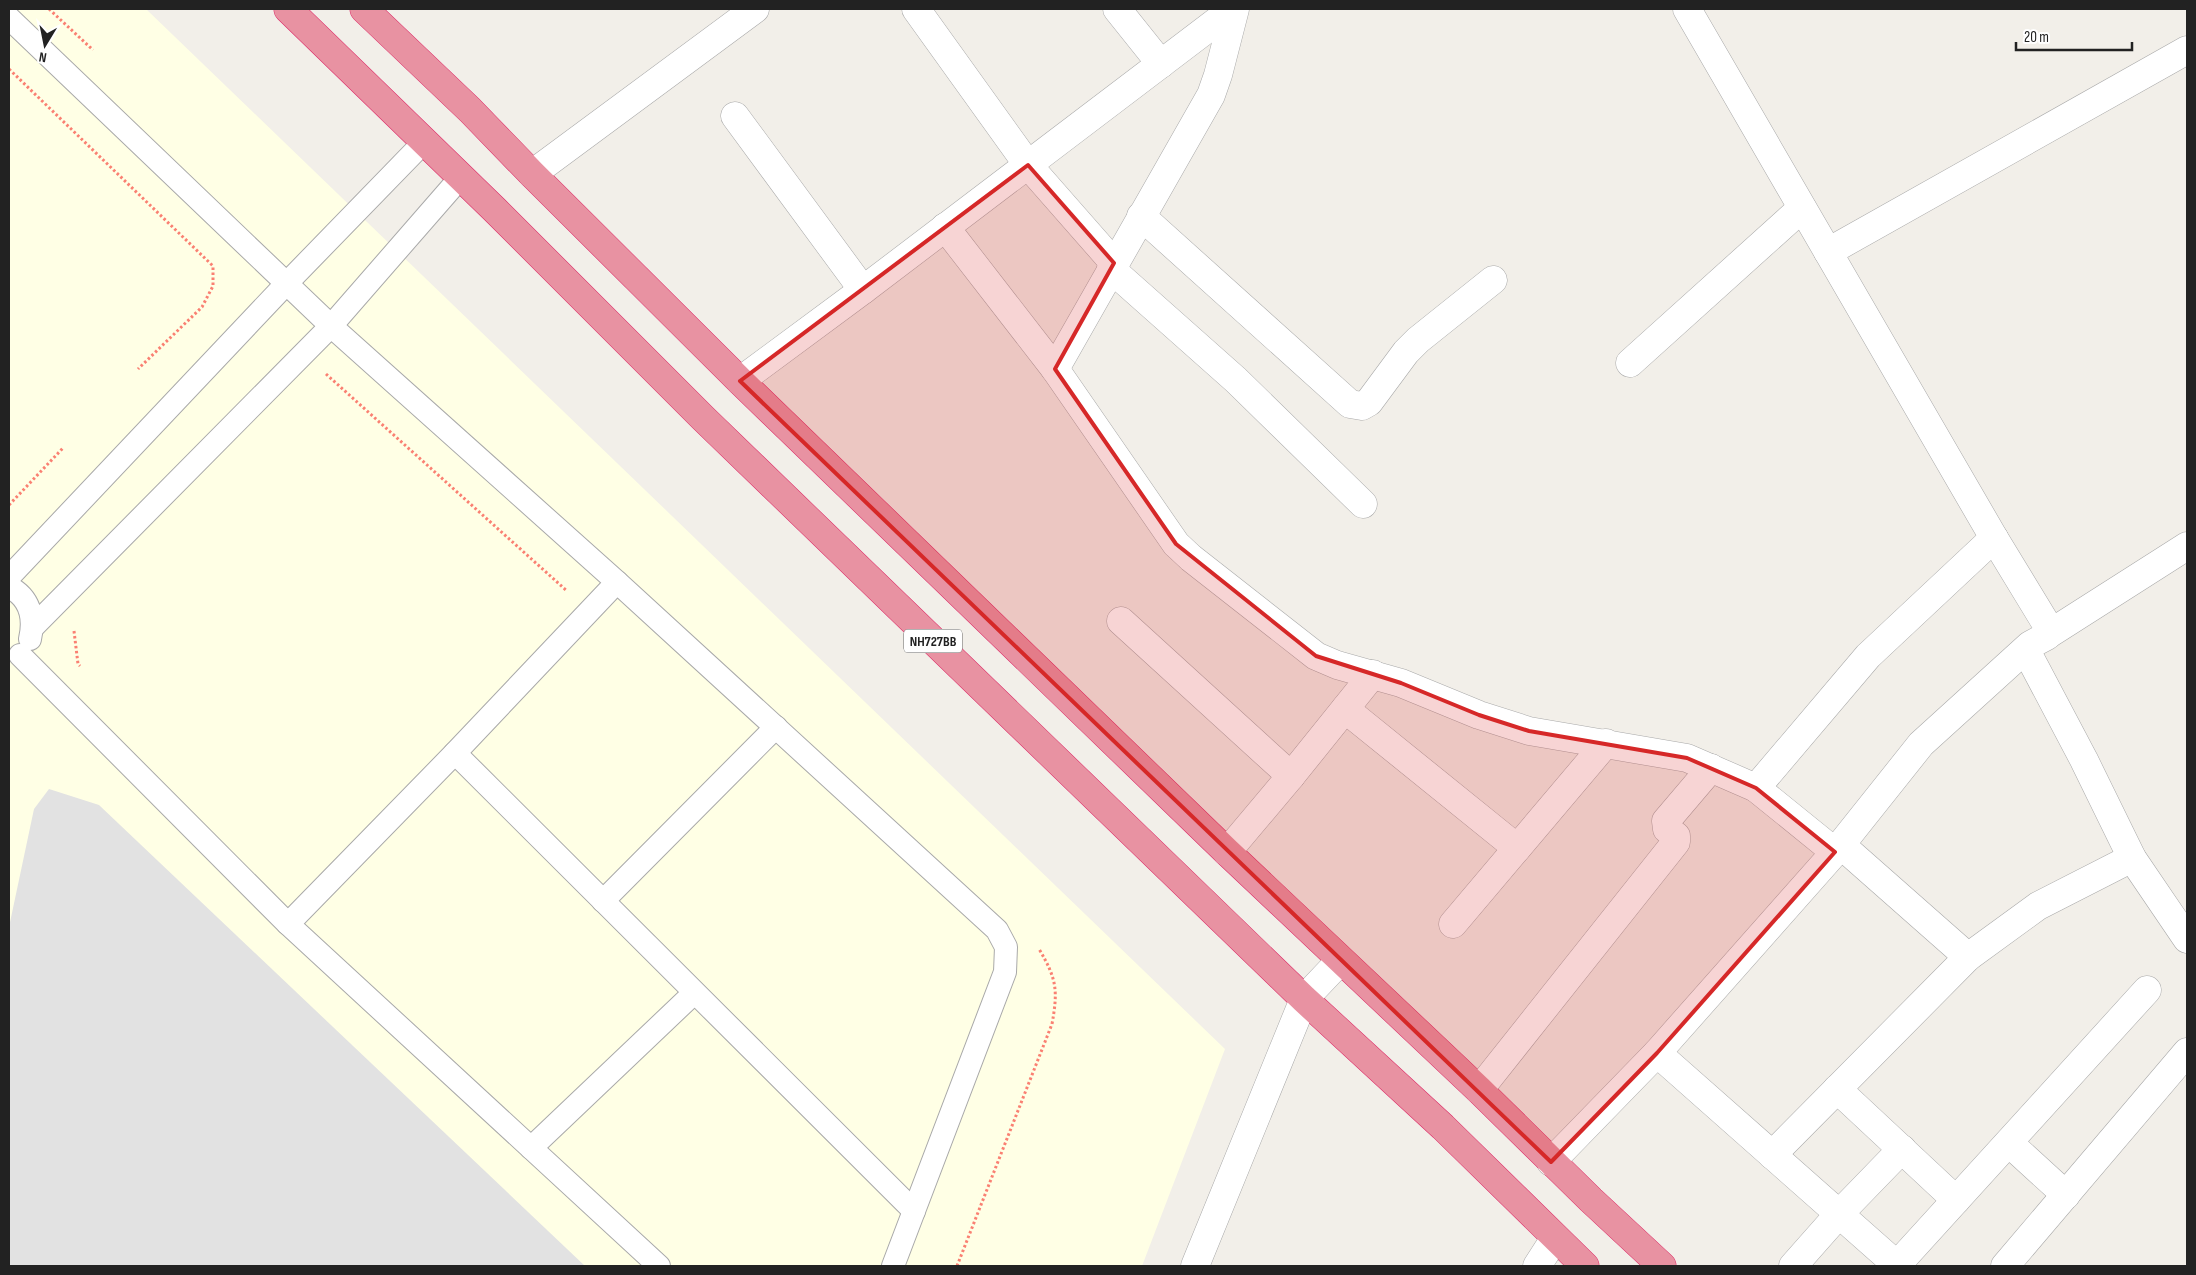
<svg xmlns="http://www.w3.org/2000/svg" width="2196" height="1275" viewBox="0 0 2196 1275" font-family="'Sofia Sans Condensed',sans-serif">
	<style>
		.education { fill: #ffffe5 }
		.parking { fill: #e2e2e2 }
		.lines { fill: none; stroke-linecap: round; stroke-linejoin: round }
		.lane-casing { stroke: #a9a9a9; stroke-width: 24 }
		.street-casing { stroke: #a9a9a9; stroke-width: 29 }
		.highway-casing { stroke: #dc2a67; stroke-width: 29 }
		.path { stroke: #fa8072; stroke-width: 3; stroke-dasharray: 2.5 2.5; stroke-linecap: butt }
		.lane { stroke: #fff; stroke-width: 22 }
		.street { stroke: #fff; stroke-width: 28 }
		.highway { stroke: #e892a2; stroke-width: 28 }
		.marked { fill: #d62828; fill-opacity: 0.2; stroke: #d62828; stroke-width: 4; stroke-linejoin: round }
		.labels { text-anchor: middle; stroke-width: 4.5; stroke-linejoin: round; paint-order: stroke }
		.shield { fill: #fff; stroke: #646464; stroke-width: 1 }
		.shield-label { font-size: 14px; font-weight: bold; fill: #222 }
	</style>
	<rect width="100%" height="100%" fill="#f2efe9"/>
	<polygon class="education" points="9,9 146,9 1225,1049 1142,1266 9,1266"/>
	<polygon class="parking" points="49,789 99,805 585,1266 9,1266 9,927 34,809"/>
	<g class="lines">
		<g class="lane-casing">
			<g id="lane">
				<polyline points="9,18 331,326 617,582 997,930 1006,947 1005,972 893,1266"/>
				<polyline points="9,577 286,284 424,142"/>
				<path d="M9,587C29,597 35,617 30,639"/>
				<polyline points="32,628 331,326 460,178"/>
				<polyline points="20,655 288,924 659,1266"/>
				<polyline points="455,753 914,1211"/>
				<polyline points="603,901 776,727"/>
				<polyline points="288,924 455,753 617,582"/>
				<polyline points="531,1148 694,993"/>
			</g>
		</g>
		<g class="street-casing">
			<g id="street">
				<polyline points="916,9 1028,165 1114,263"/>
				<polyline points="1117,9 1161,64"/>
				<polyline points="735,116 863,290"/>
				<polyline points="532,174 755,9"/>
				<polyline points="1141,216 1350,404 1362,406 1369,402 1406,352 1418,340 1493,280"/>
				<polyline points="945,227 1055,369 1176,544 1191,558 1316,656 1337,665 1401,683 1479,715 1529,731 1687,758 1756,788 1835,852"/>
				<polyline points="1828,252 2187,50"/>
				<polyline points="1111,269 1236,380 1363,504"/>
				<polyline points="1630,363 1802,208"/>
				<polyline points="1055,369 1211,95 1218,75 1235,9"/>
				<polyline points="740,381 863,290 1233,9"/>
				<polyline points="1121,621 1291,776"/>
				<polyline points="2049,634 2187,546"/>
				<polyline points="2027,649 2028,654 2084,760 2132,858 2187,939"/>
				<polyline points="1345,709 1517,848"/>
				<polyline points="1756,788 1868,656 1994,538"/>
				<polyline points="1841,845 1968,957"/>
				<polyline points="1227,852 1291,776 1373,674"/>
				<polyline points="1453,924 1606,743"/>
				<polyline points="1657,1053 1898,1266"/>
				<polyline points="1837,1089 1956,1200"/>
				<polyline points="1479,1090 1676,842 1676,836 1667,829 1666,821 1711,768"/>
				<polyline points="2009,1143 2066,1195"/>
				<polyline points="1772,1155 1968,957 2038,906 2132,858"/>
				<polyline points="1551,1162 1657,1053 1835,852 1921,744 2030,645 2047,636 2050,630 1994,538 1687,9"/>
				<polyline points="1195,1266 1304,999 1340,961"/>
				<polyline points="1537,1266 1555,1238"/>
				<polyline points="1793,1266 1839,1214 1902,1149"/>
				<polyline points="1896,1266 2147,990"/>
				<polyline points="2005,1266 2187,1052"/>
			</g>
		</g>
		<g class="highway-casing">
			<g id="highway">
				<polyline points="288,9 495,210 703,418 1304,999 1443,1127 1585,1266"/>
				<polyline points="364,9 470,110 532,174 740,381 1227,852 1479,1090 1591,1200 1662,1266"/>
			</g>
		</g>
		<g class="path">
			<polyline points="49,9 93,50"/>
			<polyline points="9,69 213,266 213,286 202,307 138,369"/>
			<polyline points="326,374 567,591"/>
			<polyline points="9,505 63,448"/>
			<polyline points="74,631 78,664 80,666"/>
			<path d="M957,1266L1052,1024C1058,991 1057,979 1039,949"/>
		</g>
		<use href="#lane" class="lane"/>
		<use href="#street" class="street"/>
		<use href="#highway" class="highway"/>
	</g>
	<path class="marked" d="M1028,165L1114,263L1055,369L1176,544L1316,656L1401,683L1479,715L1529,731L1687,758L1756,788L1835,852L1657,1053L1551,1162L740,381Z"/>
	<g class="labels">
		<rect class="shield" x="904" y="629.5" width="58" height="23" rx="4"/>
		<g class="shield-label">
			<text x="933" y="646">NH727BB</text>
		</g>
	</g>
	<rect width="2196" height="1275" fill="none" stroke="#222222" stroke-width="20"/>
	<g transform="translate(45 45) rotate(190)" stroke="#ffffff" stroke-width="4" paint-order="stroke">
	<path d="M0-4L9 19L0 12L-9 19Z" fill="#222222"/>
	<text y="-8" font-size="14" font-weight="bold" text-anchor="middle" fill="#222222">N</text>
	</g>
	<path d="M2016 42v8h116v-8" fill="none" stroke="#222222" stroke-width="2.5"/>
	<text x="2024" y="42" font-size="15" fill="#222222" stroke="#ffffff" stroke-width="4" paint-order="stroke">20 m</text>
</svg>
